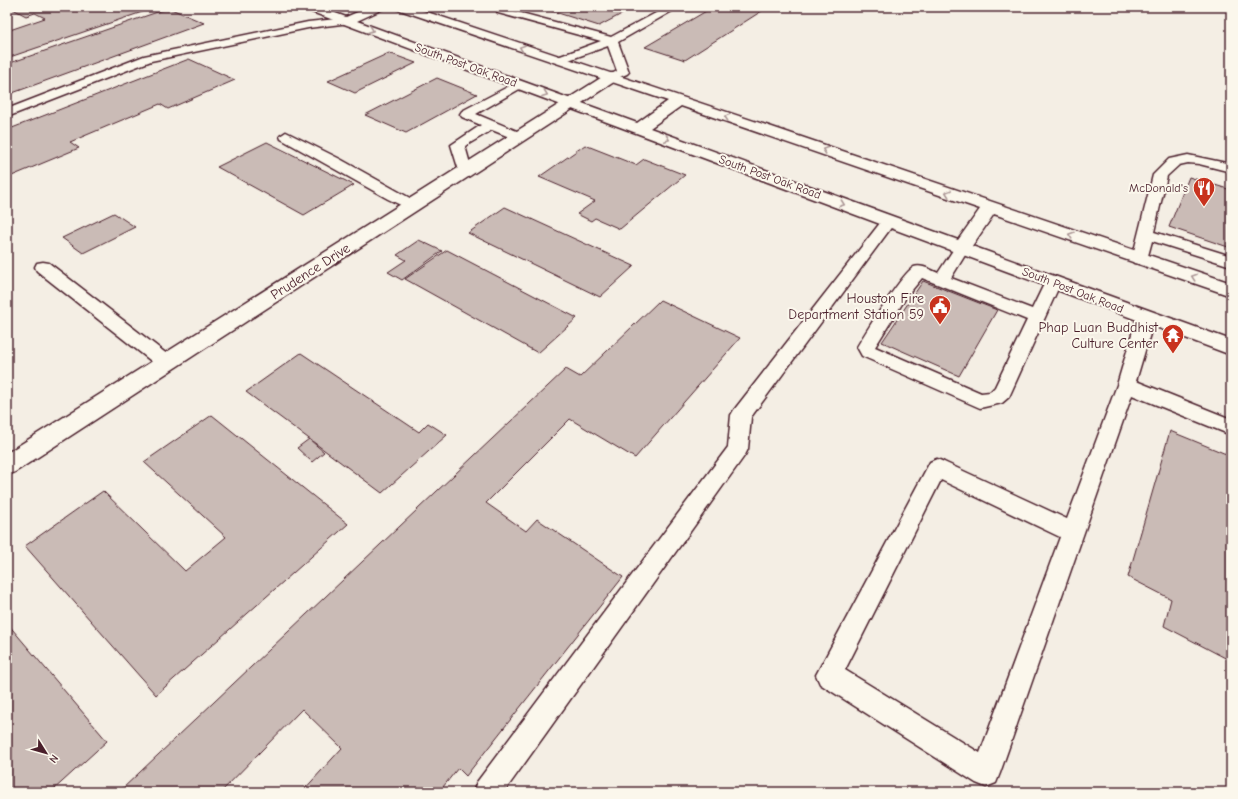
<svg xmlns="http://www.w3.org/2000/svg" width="1238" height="799" viewBox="0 0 1238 799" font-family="'Comic Neue',sans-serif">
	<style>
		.building { fill: #cabbb6; stroke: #4a1f2b }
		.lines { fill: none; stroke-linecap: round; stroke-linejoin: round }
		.service-casing { stroke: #4a1f2b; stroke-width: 3 }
		.minor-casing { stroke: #4a1f2b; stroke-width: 3 }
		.secondary-casing { stroke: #4a1f2b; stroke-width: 3 }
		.service { fill: #fbf7ec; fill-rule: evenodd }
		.minor { fill: #fbf7ec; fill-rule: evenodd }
		.secondary { fill: #fbf7ec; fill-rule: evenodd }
		.oneway { stroke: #ab9695 }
		.labels { text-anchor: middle; stroke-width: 4; stroke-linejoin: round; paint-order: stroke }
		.far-street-label { font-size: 12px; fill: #4a1f2b; stroke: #fbf7ec }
		.far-poi-label { font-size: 12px; fill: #4a1f2b; stroke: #fbf7ec; text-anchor: end }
		.street-label { font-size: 14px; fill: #4a1f2b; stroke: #fbf7ec }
		.poi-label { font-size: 14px; fill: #4a1f2b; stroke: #fbf7ec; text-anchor: end }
	</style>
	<rect width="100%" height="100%" fill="#f4eee4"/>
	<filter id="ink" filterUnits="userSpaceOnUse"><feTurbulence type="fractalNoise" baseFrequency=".025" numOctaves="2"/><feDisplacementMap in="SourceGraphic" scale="8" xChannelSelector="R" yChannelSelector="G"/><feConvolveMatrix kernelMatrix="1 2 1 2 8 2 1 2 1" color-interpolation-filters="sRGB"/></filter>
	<g filter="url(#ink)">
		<g class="building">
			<polygon points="14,7 152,7 154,8 7,58 7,31 45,18 35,13 26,16 11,8"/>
			<polygon points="539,7 635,7 599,26"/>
			<polygon points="713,7 768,7 685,60 645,47"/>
			<polygon points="169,8 204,23 7,95 7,64"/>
			<polygon points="389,53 416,63 355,93 328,81"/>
			<polygon points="189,59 235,80 168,109 160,104 70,142 79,148 7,178 7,130"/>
			<polygon points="437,78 477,94 406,133 365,115"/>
			<polygon points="267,142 354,185 304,215 217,167"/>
			<polygon points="585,145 636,165 644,159 685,175 620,229 595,218 591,221 577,214 595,201 539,177"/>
			<polygon points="1189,177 1231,190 1231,248 1169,227"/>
			<polygon points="505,207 634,266 600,297 468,233"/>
			<polygon points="114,213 135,227 83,253 62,238"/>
			<polygon points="419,240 442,251 402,280 388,272 406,260 397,255"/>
			<polygon points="447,250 577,318 538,353 405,279"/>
			<polygon points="923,281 997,310 959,376 882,342"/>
			<polygon points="660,300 740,338 635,458 570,419 486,503 526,531 537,519 623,577 466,776 458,768 439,792 302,792 342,748 302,709 221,792 123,792 121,790 566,369 580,377"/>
			<polygon points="301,353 419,432 428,423 447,435 382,493 246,392"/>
			<polygon points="212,415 348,524 156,695 25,546 103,491 185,571 226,537 144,462"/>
			<polygon points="1170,431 1231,456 1231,661 1164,626 1171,599 1128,577"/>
			<polygon points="309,439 324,452 312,462 297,448"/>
			<polygon points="7,623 107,741 51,792 7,792"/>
		</g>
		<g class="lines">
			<g class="service-casing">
				<g id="service">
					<polygon points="501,7 513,7 510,10 611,37 667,7 679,7 618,42 629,72 627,74 612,80 606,77 617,71 608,46 563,62 555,62 553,60 555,58 601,41 498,13 497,11"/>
					<polygon points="346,18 350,19 351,21 350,23 308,28 151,61 7,117 7,109 144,56 308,22"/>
					<polygon points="519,81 525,85 523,87 476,114 524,134 525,137 519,141 492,130 465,146 472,171 470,174 460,174 451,145 481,125 462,117 460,114 462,111"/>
					<polygon points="286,132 340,159 417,202 419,205 417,208 407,208 388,199 281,139 280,136"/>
					<polygon points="1188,155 1231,164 1231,172 1199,164 1188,163 1179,165 1167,176 1154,232 1231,256 1231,266 1152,241 1146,263 1140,264 1134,263 1132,259 1153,175 1169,159"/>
					<polygon points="889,217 894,218 896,221 751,417 748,449 745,455 504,792 473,792 477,782 728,447 731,415 734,410 884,218"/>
					<path d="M962,242L967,244L970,247L951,278L1032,309L1047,278L1053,277L1059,278L1061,282L1009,397L1002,403L980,408L862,356L857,347C866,332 902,273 914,267C921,264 931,270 938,273L957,244ZM922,278L1027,320L995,387L990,392L981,393L875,347L907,296Z"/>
					<polygon points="43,262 49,263 172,358 175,363 172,368 166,370 160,368 37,271 35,267 37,263"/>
					<path d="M1146,311L1152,313L1155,317L1136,381L1231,419V435L1132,395L1000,773L996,783L986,787L976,783L820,684L816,675L930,462L937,459L944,462L1067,519L1117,385L1137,317L1140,313ZM941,480L1060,537L980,753L845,670Z"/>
				</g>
			</g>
			<g class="minor-casing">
				<polygon id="minor" points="612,73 617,74 619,77 617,80 15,472 7,475 7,453 607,74"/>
			</g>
			<g class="secondary-casing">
				<path id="secondary" d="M302,7H319L346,17L369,7H385L383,9L357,21L637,123L668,101L397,9L395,7H412L769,126L1231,283V296L994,214L972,246L1231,340V355L304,9ZM681,106L980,209L958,240L650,128Z"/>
			</g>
			<use href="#service" class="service"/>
			<use href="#minor" class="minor"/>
			<use href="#secondary" class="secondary"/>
		</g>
		<defs><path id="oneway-chevron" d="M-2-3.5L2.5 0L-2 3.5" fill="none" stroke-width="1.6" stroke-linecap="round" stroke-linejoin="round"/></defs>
		<g class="oneway">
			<use href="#oneway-chevron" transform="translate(371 30) rotate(20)"/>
			<use href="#oneway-chevron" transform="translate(522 48) rotate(-161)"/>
			<use href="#oneway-chevron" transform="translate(545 94) rotate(20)"/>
			<use href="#oneway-chevron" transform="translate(727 117) rotate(-162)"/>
			<use href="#oneway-chevron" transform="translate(667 139) rotate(20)"/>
			<use href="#oneway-chevron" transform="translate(825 150) rotate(-161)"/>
			<use href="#oneway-chevron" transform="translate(948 193) rotate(-161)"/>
			<use href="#oneway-chevron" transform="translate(842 204) rotate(20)"/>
			<use href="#oneway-chevron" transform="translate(1071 235) rotate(-161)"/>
			<use href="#oneway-chevron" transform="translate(1194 277) rotate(-161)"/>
		</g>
	</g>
	<defs>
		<g id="restaurant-pin" transform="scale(1.15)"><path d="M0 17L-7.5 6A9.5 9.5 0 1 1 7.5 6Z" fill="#c8321e" stroke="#fbf7ec"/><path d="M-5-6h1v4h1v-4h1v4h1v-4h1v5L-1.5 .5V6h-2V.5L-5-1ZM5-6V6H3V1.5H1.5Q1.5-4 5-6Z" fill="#fff"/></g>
		<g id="civic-pin" transform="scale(1.15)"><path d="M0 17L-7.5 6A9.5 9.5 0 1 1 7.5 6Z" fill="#c8321e" stroke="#fbf7ec"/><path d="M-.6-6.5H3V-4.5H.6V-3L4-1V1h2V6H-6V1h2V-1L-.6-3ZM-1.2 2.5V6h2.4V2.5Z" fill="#fff"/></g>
		<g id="temple-pin" transform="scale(1.15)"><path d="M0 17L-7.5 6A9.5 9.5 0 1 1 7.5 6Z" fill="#c8321e" stroke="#fbf7ec"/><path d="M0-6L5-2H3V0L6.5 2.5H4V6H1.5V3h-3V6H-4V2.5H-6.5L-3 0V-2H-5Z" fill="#fff"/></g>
	</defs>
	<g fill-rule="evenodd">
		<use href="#restaurant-pin" x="1204" y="188"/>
		<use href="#civic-pin" x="940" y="306"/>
		<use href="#temple-pin" x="1173" y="335"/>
	</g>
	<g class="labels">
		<g class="far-street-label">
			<text transform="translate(466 65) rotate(20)" y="4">South Post Oak Road</text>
			<text transform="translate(770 177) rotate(20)" y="4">South Post Oak Road</text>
			<text transform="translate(1073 290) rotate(21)" y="4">South Post Oak Road</text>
		</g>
		<g class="far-poi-label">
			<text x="1188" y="192">McDonald's</text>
		</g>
		<g class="street-label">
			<text transform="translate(310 271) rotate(-33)" y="5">Prudence Drive</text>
		</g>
		<g class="poi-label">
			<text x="924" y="303">Houston Fire<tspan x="924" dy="16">Department Station 59</tspan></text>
			<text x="1158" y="332">Phap Luan Buddhist<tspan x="1158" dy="16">Culture Center</tspan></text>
		</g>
	</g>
	<rect width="1238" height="799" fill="none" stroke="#fbf7ec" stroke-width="24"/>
	<rect x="12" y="12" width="1214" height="775" fill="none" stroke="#4a1f2b" stroke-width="1.5" filter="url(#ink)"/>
	<g transform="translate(46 753) rotate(127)" stroke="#fbf7ec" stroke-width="3" paint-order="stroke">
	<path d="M0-3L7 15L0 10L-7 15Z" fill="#4a1f2b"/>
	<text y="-6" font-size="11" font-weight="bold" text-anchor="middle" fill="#4a1f2b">N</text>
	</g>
</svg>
